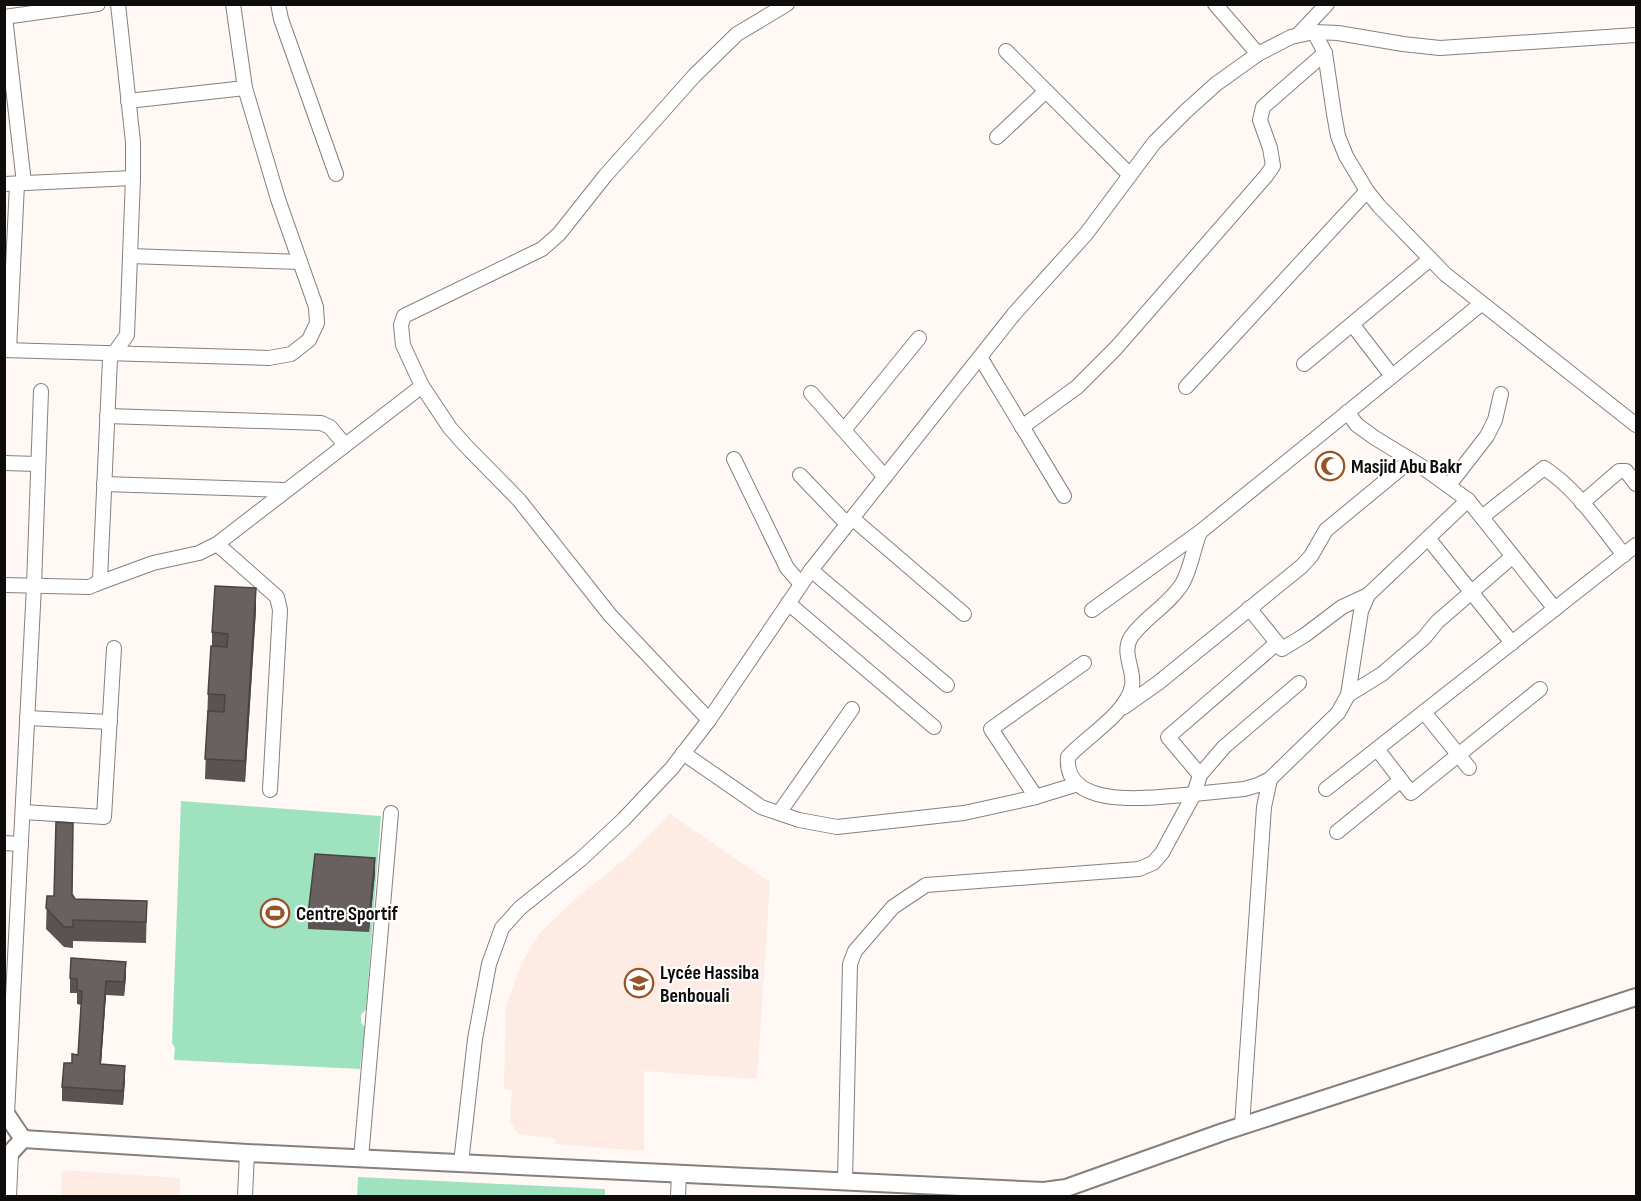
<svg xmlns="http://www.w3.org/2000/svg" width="1641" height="1201" viewBox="0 0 1641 1201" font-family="'Sofia Sans Condensed',sans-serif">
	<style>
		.education { fill: #feebe3 }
		.green { fill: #9fe2c0 }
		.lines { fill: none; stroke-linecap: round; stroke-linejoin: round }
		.minor-casing { stroke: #86807c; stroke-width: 16 }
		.tertiary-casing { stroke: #86807c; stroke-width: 20 }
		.minor { stroke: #fff; stroke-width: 14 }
		.tertiary { stroke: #fff; stroke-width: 16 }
		.wall { fill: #595352 }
		.shaded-wall { fill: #494442 }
		.building { fill: #68615f; stroke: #494442; stroke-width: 1.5 }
		.labels { text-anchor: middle; stroke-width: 4.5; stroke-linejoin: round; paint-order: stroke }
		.poi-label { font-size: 20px; font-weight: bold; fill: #0f0d0c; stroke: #fff; text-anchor: start }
	</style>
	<rect width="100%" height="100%" fill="#fff8f4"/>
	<g class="education">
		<polygon points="670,814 770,882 757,1079 644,1071 644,1151 554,1144 555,1138 521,1135 515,1130 510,1120 512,1090 504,1089 506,1006 523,960 540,933 580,895 627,857"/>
		<polygon points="62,1170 180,1178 180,1196 61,1196"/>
	</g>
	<g class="green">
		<polygon points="181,801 381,816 366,1009 361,1015 361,1023 365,1027 360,1069 174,1060 175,1048 172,1043"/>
		<polygon points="358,1177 605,1189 605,1196 357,1196"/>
	</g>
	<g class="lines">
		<g class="minor-casing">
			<g id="minor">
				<polyline points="278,4 281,19 336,174"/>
				<polyline points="1215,4 1258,54"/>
				<polyline points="4,17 98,4"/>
				<polyline points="5,17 24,183"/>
				<polyline points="1314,32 1325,53 1334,114 1338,136 1346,156 1367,191 1379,206 1445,274 1636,425"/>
				<polyline points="1298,35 1327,4"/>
				<polyline points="1006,51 1130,175"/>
				<polyline points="128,101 245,88"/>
				<polyline points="997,137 1046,91"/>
				<polyline points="4,184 133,178"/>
				<polyline points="130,256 300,262"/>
				<polyline points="1352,324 1392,376"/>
				<polyline points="4,350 269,358 291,354 309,340 317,323 316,307 278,199 245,88 233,4"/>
				<polyline points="9,350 17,184"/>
				<polyline points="980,357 1064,496"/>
				<polyline points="1304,364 1430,259"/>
				<polyline points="1186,387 1367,191"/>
				<polyline points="811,393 885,477"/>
				<polyline points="1347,412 1357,425 1375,438 1421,466 1468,500 1555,609"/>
				<polyline points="107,416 321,423 330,427 345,445"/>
				<polyline points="1022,427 1077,387 1116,348 1266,176 1273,166 1270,148 1260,120 1263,107 1325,53"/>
				<polyline points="844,430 919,338"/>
				<polyline points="734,459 787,568 801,584"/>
				<polyline points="4,463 38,464"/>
				<polyline points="800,475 847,524"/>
				<polyline points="104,484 286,490"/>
				<polyline points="1449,485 1487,436 1495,420 1501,394"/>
				<path d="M1468,500L1368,595L1361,611L1348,695L1338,713L1270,779L1258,785L1244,789C1224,791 1204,793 1184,795C1152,798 1063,810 1068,757C1086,737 1127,713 1132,686C1135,670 1121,653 1131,637C1145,617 1169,605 1182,584C1191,569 1193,549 1200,532L1481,304"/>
				<polyline points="1582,503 1619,471 1626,471 1636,484"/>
				<path d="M1482,517L1544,468C1576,488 1600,525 1624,555"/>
				<polyline points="852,518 964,614"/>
				<polyline points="1428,538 1512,643"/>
				<polyline points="217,544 277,597 280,610 270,790"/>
				<polyline points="811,570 947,685"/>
				<polyline points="96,584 153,563 199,553 217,544 422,386"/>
				<polyline points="4,585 89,587 96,584 100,579 110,359 127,335 133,178 133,142 118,4"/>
				<polyline points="788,603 934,727"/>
				<polyline points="1249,608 1282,649 1305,635 1342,607 1368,595"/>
				<polyline points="1092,610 1200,532"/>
				<polyline points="1348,695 1382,674 1424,638 1437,622 1513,556"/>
				<polyline points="1124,707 1158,683 1302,566 1311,556 1326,530 1411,460"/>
				<polyline points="1424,712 1469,768"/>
				<polyline points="27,718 110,722"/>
				<polyline points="709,720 610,615 519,500 466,446 450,428 422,386 403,345 401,325 404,316 542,249 559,234 605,176 694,76 737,34 787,4"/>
				<polyline points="1377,749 1411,793 1540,689"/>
				<polyline points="683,753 761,807 799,820 837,827 964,813 1032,798 1078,784"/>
				<polyline points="1200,775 1168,737 1277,643"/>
				<polyline points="1326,789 1636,545"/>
				<polyline points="1036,797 991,729 1084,663"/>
				<polyline points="23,812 104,817 114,648"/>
				<polyline points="779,813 852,709"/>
				<polyline points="1337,832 1401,780"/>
				<polyline points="4,843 21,844"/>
				<polyline points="7,1114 34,586 41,391"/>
				<polyline points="1242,1126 1264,807 1270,779"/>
				<polyline points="361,1158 391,813"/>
				<polyline points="461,1163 475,1039 489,964 502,928 520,908 581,859 623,820 672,768 709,720 811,570 1014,314 1086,234 1154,143 1186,111 1216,84 1258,54 1291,37 1314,32 1338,33 1403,44 1440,48 1636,35"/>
				<polyline points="845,1181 850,964 855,951 893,907 926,885 1139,869 1153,863 1162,853 1194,794 1200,775 1224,747 1299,683"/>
				<polyline points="9,1196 11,1153"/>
				<polyline points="245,1196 247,1153"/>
				<polyline points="678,1196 679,1173"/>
			</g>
		</g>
		<g class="tertiary-casing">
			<g id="tertiary">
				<polyline points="4,1111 23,1139 4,1160"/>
				<polyline points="23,1139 247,1153 1044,1191 1066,1188 1223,1132 1636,997"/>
			</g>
		</g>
		<use href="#minor" class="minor"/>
		<use href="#tertiary" class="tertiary"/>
	</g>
	<g class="wall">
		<polygon points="256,609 245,782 205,779 208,694 212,647 212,632"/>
		<polygon points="73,843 72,894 75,899 147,901 146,943 73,941 73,948 64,947 46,929 47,896 54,896"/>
		<polygon points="375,873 369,932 308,929 308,915"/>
		<polygon points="126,976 124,996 106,995 101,1064 125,1080 123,1105 62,1101 62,1087 72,1063 78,1055 81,1005 77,1004 77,993 70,993 70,978"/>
	</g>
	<g class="shaded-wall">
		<polygon points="256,588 256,609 245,782 245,761"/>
		<polygon points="375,858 375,873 369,932 369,918"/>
		<polygon points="126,962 126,976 124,996 124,982"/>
		<polygon points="106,981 106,995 100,1078 100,1064"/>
		<polygon points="125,1066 125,1080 123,1105 123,1091"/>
	</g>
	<g class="building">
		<polygon points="215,586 256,588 245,761 205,759 208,711 224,712 225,695 208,694 211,646 227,647 228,634 212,632"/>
		<polygon points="56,822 73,823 72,894 75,899 147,901 146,922 73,920 73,927 64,927 46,908 47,896 54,896"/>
		<polygon points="315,854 375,858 369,918 308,915"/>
		<polygon points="71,958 126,962 124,982 106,981 100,1064 125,1066 123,1091 62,1087 64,1063 72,1063 72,1054 78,1055 82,991 77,990 77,979 70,978"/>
	</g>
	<defs>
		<g id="mosque-ring" transform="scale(1.5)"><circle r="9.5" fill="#fff" stroke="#985426" stroke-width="1.5"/><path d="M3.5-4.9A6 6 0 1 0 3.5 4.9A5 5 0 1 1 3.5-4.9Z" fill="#985426"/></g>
		<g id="stadium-ring" transform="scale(1.5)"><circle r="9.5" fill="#fff" stroke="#985426" stroke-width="1.5"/><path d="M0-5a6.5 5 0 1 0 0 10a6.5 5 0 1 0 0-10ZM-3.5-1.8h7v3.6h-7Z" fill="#985426"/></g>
		<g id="school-ring" transform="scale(1.5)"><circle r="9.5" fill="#fff" stroke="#985426" stroke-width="1.5"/><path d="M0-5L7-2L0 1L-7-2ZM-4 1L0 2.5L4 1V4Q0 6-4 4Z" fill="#985426"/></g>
	</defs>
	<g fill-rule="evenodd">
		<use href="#mosque-ring" x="1330" y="466"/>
		<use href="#stadium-ring" x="275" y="913"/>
		<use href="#school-ring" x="639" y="983"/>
	</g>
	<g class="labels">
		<g class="poi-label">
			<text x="1351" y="473">Masjid Abu Bakr</text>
			<text x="296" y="920">Centre Sportif</text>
			<text x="660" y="979">Lycée Hassiba<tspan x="660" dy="23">Benbouali</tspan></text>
		</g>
	</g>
	<rect width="1641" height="1201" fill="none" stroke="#0f0d0c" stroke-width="12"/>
</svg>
